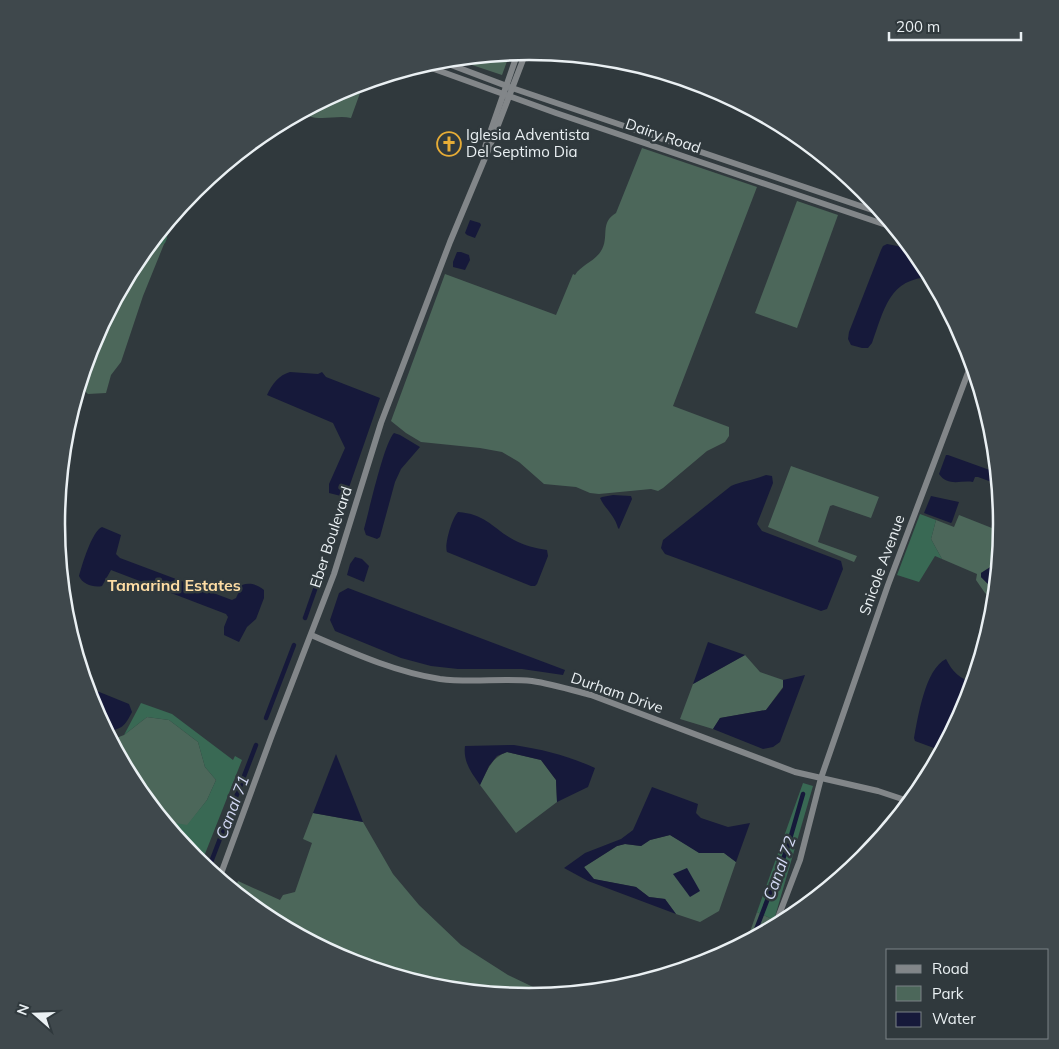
<svg xmlns="http://www.w3.org/2000/svg" width="1059" height="1049" viewBox="0 0 1059 1049" font-family="Mulish,sans-serif">
	<style>
		.green { fill: #4c675a }
		.forest { fill: #396954 }
		.water { fill: #16193a }
		.lines { fill: none; stroke-linecap: round; stroke-linejoin: round }
		.canal { stroke: #16193a; stroke-width: 4.5 }
		.minor { stroke: #828689; stroke-width: 6 }
		.labels { text-anchor: middle; stroke-width: 5; stroke-linejoin: round; paint-order: stroke }
		.poi-label { font-size: 15px; fill: #eaf0f3; stroke: #30393d; text-anchor: start }
		.street-label { font-size: 15px; fill: #eaf0f3; stroke: #30393d }
		.neighbourhood-label { font-size: 16px; font-weight: bold; fill: #fddca4; stroke: #30393d }
		.water-label { font-size: 16px; font-style: italic; fill: #d3d9f4; stroke: #30393d }
		.rim { fill: none; stroke: #eaf0f3; stroke-width: 2.5 }
	</style>
	<rect width="100%" height="100%" fill="#30393d"/>
	<g class="green">
		<polygon points="510,53 502,75 454,59"/>
		<path d="M364,82L351,118C337,115 323,121 308,116L311,107L328,102C333,90 353,86 364,82Z"/>
		<path d="M642,148L757,187L673,406L729,427V436L725,442L707,451L663,488L658,491L651,489L599,494L590,493L576,487L544,484L519,462L502,452L480,448L421,442L406,433L391,421L445,274L556,315L573,274L575,275C581,265 594,262 601,251C610,237 599,223 616,213Z"/>
		<polygon points="797,201 838,215 797,328 755,313"/>
		<polygon points="177,212 143,296 121,362 111,375 106,393 88,394 85,391 84,384 81,381 92,343 136,261"/>
		<polygon points="791,466 879,497 871,518 833,505 830,506 818,542 857,556 854,562 768,527"/>
		<polygon points="959,515 1002,532 999,565 992,566 981,573 981,577 996,592 995,601 985,593 976,580 977,574 942,559 931,539 936,520 954,527"/>
		<polygon points="745,655 760,672 783,680 783,687 766,710 720,718 713,729 680,719 693,684"/>
		<polygon points="147,717 169,720 198,742 205,767 216,780 207,800 187,826 163,821 136,787 111,740 124,735"/>
		<path d="M507,752L541,760L556,780L557,802L516,833L480,785C488,769 491,758 507,752Z"/>
		<polygon points="313,813 363,822 393,874 419,905 461,945 508,975 552,996 529,998 447,990 445,985 430,979 404,973 402,978 348,962 266,918 234,891 238,881 280,900 283,895 295,892 312,843 303,839"/>
		<polygon points="670,835 699,852 724,853 736,862 719,911 700,922 676,914 665,899 649,897 636,887 593,879 584,867 617,846 625,844 641,846 650,840"/>
		<polygon points="757,912 774,920 770,930 746,943"/>
	</g>
	<g class="forest">
		<polygon points="162,229 165,231 167,238 165,243 152,250 145,251"/>
		<polygon points="920,514 936,520 931,539 942,559 935,556 919,582 897,575"/>
		<polygon points="141,703 172,714 233,760 235,756 242,760 201,864 195,859 198,856 190,853 164,821 187,825 207,800 216,780 205,767 198,742 169,720 147,717 124,735"/>
		<polygon points="803,783 813,786 774,920 757,912"/>
	</g>
	<g class="water">
		<polygon points="470,220 480,223 481,225 475,238 467,235 465,233"/>
		<path d="M887,244C913,248 920,255 931,277C889,278 884,310 872,343L868,348H862L851,345L848,339L849,332L881,250L883,246Z"/>
		<polygon points="457,252 461,252 469,255 470,260 465,270 453,267 453,262"/>
		<path d="M290,372L318,374L322,372L326,377L380,398L345,499L341,496L329,493V484L345,448L333,423L267,395C272,384 279,375 290,372Z"/>
		<path d="M394,433L400,435L420,447L401,469L395,482L380,537L377,539L366,535L364,529C369,511 384,443 394,433Z"/>
		<path d="M946,455H948L998,473L997,484L978,477H975L973,482C960,480 948,487 939,474Z"/>
		<path d="M766,475L772,476L773,483L757,524L762,531L841,561L843,569L827,609L821,611L665,554L661,548L663,540L731,486C743,481 754,480 766,475Z"/>
		<path d="M613,495L631,496L632,499L619,529L618,528C614,514 605,509 600,498L602,497Z"/>
		<polygon points="931,496 959,502 952,522 951,523 924,513"/>
		<path d="M458,512C486,514 492,528 514,540C525,546 535,548 547,550L548,556L537,584L535,586H531L447,552C444,545 452,518 458,512Z"/>
		<path d="M102,527L121,535L116,554L120,558L232,600L236,598L242,585C250,582 258,585 264,590V598L256,619L247,627L239,642L224,635V627L228,617L226,614L111,570L102,586C94,588 82,584 79,576C82,565 92,531 102,527Z"/>
		<polygon points="355,557 362,559 369,566 364,582 347,575 350,564"/>
		<polygon points="999,565 996,592 981,577 981,573 992,566"/>
		<polygon points="348,588 565,670 563,675 522,669 458,669 431,666 401,658 335,631 330,620 339,593"/>
		<polygon points="708,642 745,655 693,684"/>
		<path d="M946,659C952,671 960,680 974,682L967,706L942,751L915,741L914,738C918,717 925,669 946,659Z"/>
		<polygon points="805,675 780,742 773,747 763,749 713,729 720,718 766,710 783,688 783,680"/>
		<path d="M87,687L129,704L132,712C125,726 122,729 106,732L92,705Z"/>
		<path d="M514,745C545,750 566,755 595,768L588,787L557,802L556,780L541,760L507,752L497,756L489,766L480,785C471,772 463,762 465,746Z"/>
		<polygon points="336,754 363,822 313,813"/>
		<polygon points="652,787 698,804 696,813 701,818 728,827 750,823 736,862 724,853 699,853 670,835 650,840 641,846 625,844 617,846 584,867 594,879 636,887 649,897 665,899 676,914 588,881 564,868 585,853 621,839 633,830"/>
		<polygon points="687,868 700,891 690,897 673,874"/>
		<polygon points="411,974 430,979 445,985 447,990 437,989 409,980"/>
	</g>
	<g class="lines">
		<g class="canal">
			<polyline points="305,618 318,581"/>
			<polyline points="266,718 294,645"/>
			<polyline points="208,870 256,745"/>
			<polyline points="752,940 788,846 803,794"/>
		</g>
		<g class="minor">
			<polyline points="438,60 512,88 884,214"/>
			<polyline points="423,65 556,113 895,228"/>
			<polyline points="484,150 518,52"/>
			<path d="M311,635C353,653 395,672 440,679C471,683 501,678 532,681C552,684 572,690 591,695L795,772L878,791L911,802"/>
			<polyline points="219,879 272,735 334,574 381,423 450,242 490,146 526,52"/>
			<polyline points="774,928 800,860 821,778 888,585 972,362"/>
		</g>
	</g>
	<defs>
		<g id="church-ring" transform="scale(1.25)"><circle r="9.5" fill="#30393d" stroke="#e6ac36" stroke-width="1.5"/><path d="M-1.2-6h2.4v3.5h3.3v2.4h-3.3V6h-2.4V-.1h-3.3v-2.4h3.3Z" fill="#e6ac36"/></g>
	</defs>
	<g fill-rule="evenodd">
		<use href="#church-ring" x="449" y="144"/>
	</g>
	<g class="labels">
		<g class="poi-label">
			<text x="466" y="140">Iglesia Adventista<tspan x="466" dy="17">Del Septimo Dia</tspan></text>
		</g>
		<g class="street-label">
			<text transform="translate(663 136) rotate(19)" y="5">Dairy Road</text>
			<text transform="translate(331 537) rotate(-72)" y="5">Eber Boulevard</text>
			<text transform="translate(882 565) rotate(-70)" y="5">Snicole Avenue</text>
			<text transform="translate(617 693) rotate(19)" y="5">Durham Drive</text>
		</g>
		<g class="neighbourhood-label">
			<text x="174" y="591">Tamarind Estates</text>
		</g>
		<g class="water-label">
			<text transform="translate(232 807) rotate(-69)" y="6">Canal 71</text>
			<text transform="translate(779 868) rotate(-70)" y="6">Canal 72</text>
		</g>
	</g>
	<path d="M0 0H1059V1049H0ZM65 524a464 464 0 1 1 928 0a464 464 0 1 1-928 0Z" fill="#3f484c" fill-rule="evenodd"/>
	<path class="rim" d="M65 524a464 464 0 1 1 928 0a464 464 0 1 1-928 0Z"/>
	<rect x="886" y="949" width="162" height="90" fill="#30393d" stroke="#7a8286"/>
	<rect x="896" y="965" width="25" height="8" fill="#828689" stroke="#7a8286"/>
	<text x="932" y="974" font-size="15" fill="#eaf0f3">Road</text>
	<rect x="896" y="986" width="25" height="15" fill="#4c675a" stroke="#7a8286"/>
	<text x="932" y="999" font-size="15" fill="#eaf0f3">Park</text>
	<rect x="896" y="1012" width="25" height="15" fill="#16193a" stroke="#7a8286"/>
	<text x="932" y="1024" font-size="15" fill="#eaf0f3">Water</text>
	<g transform="translate(35 1014) rotate(290)" stroke="#30393d" stroke-width="4" paint-order="stroke">
	<path d="M0-4L9 19L0 12L-9 19Z" fill="#eaf0f3"/>
	<text y="-8" font-size="14" font-weight="bold" text-anchor="middle" fill="#eaf0f3">N</text>
	</g>
	<path d="M889 32v8h132v-8" fill="none" stroke="#eaf0f3" stroke-width="2.5"/>
	<text x="896" y="32" font-size="15" fill="#eaf0f3" stroke="#30393d" stroke-width="4" paint-order="stroke">200 m</text>
</svg>
